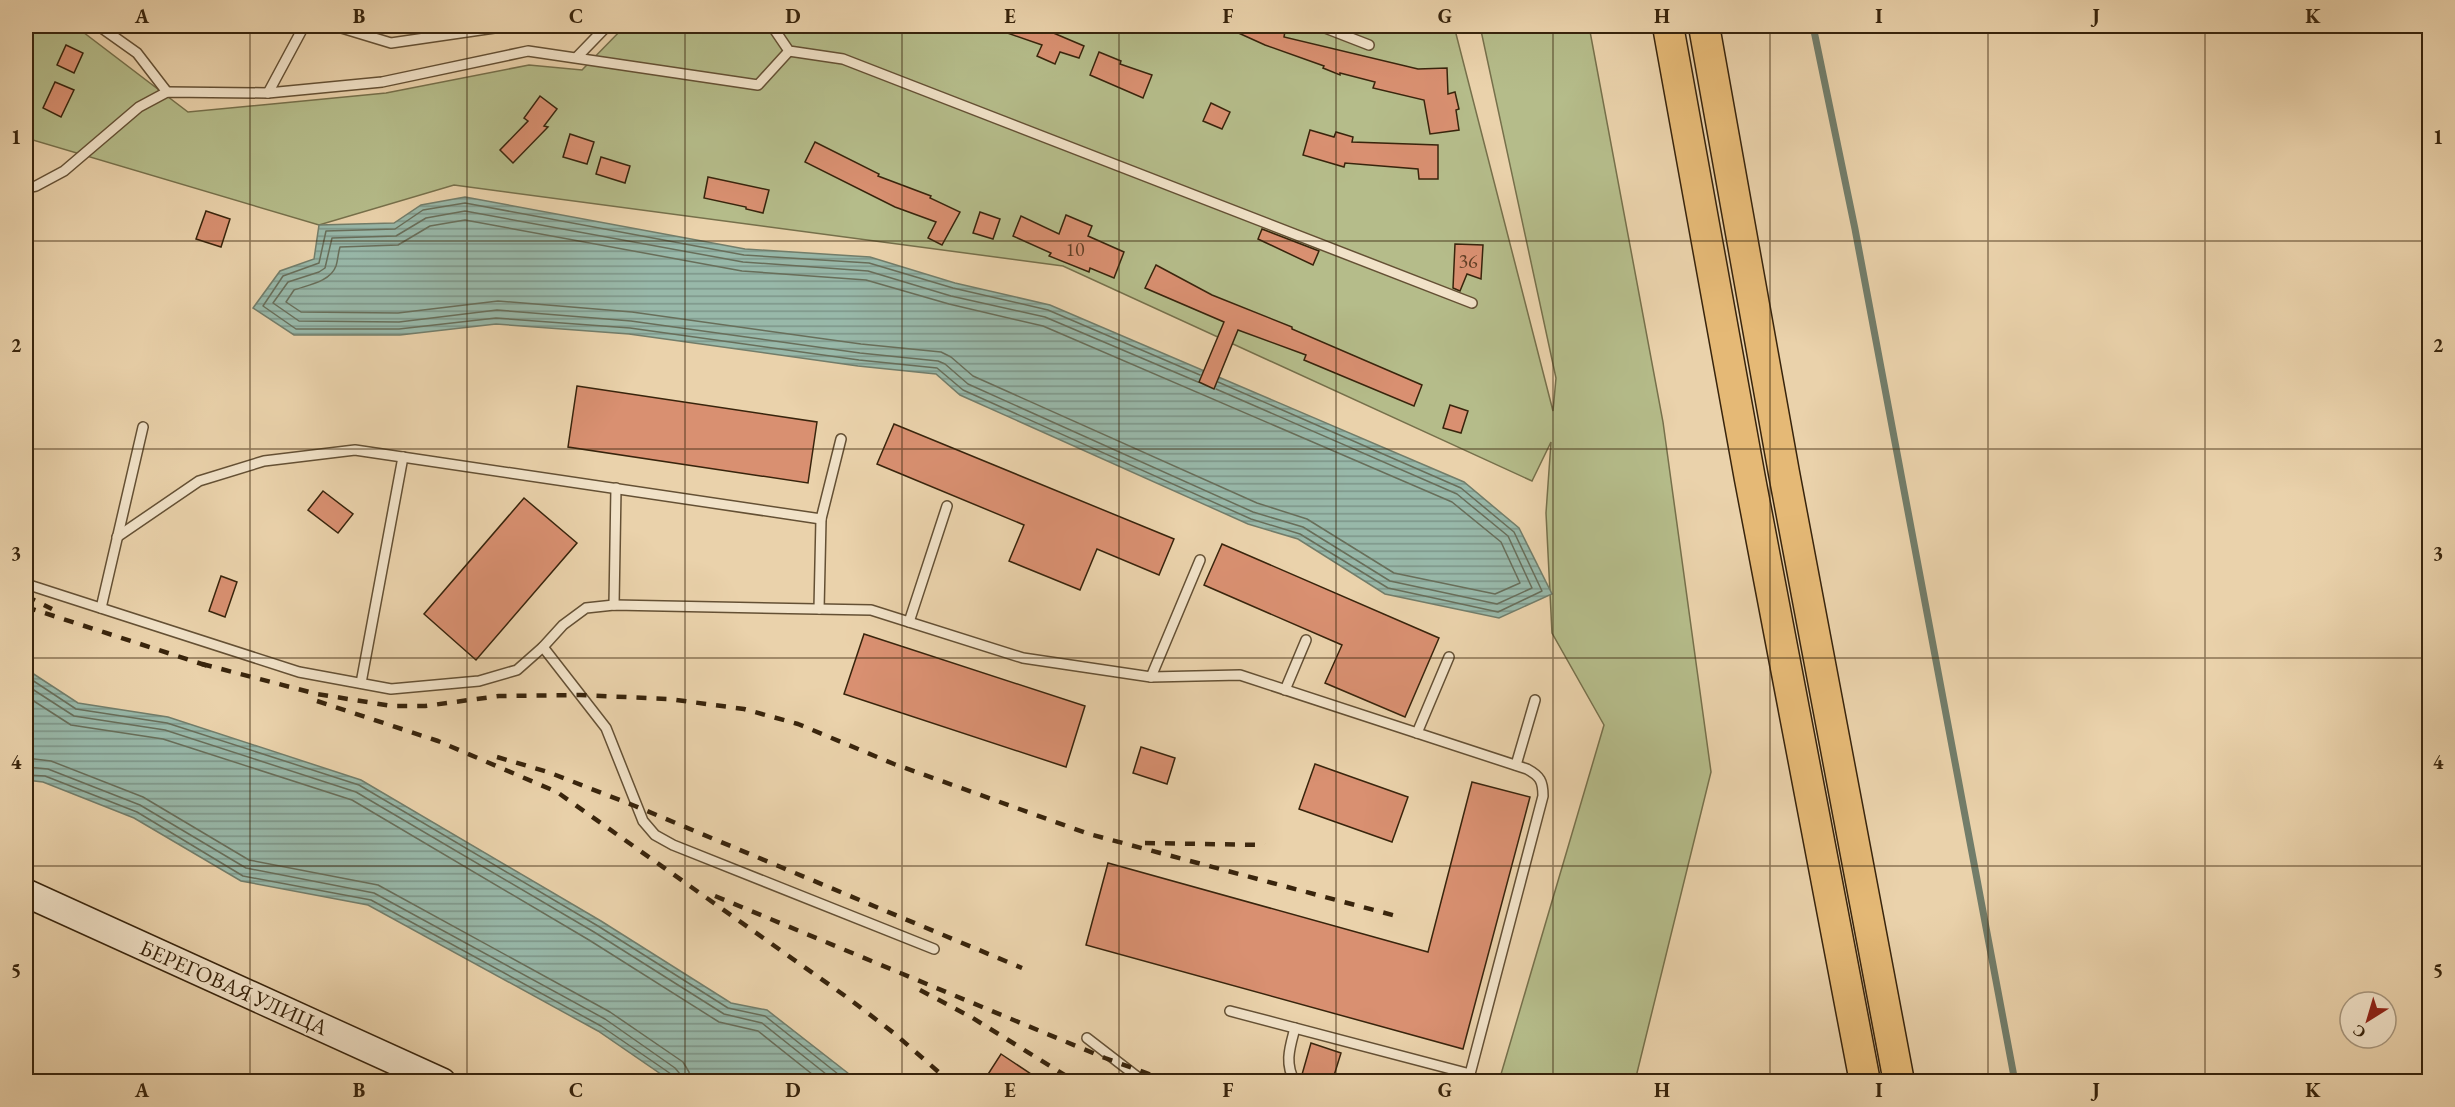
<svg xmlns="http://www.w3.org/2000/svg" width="2455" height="1107" viewBox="0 0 2455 1107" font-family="'EB Garamond',serif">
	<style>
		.green { fill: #b5bc8a; stroke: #76704b; stroke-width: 1.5 }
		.water { fill: url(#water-rules); stroke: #727d6a; stroke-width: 1.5 }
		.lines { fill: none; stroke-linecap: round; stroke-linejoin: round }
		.shore { stroke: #686e5a; stroke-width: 1.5 }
		.stream { stroke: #727d6a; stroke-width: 7 }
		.building { fill: #d99071; stroke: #38240c; stroke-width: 1.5 }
		.lane-casing { stroke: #645034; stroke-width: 12 }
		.secondary-casing { stroke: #38240c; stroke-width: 30 }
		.primary-casing { stroke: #38240c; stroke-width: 33 }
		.lane { stroke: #f1e2c8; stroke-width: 9 }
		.secondary { stroke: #f1e2c8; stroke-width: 27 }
		.primary { stroke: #e5b976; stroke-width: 30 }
		.rail { stroke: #38240c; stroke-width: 4.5; stroke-dasharray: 10 10; stroke-linecap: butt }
		.grid { fill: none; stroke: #38240c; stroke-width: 1.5; stroke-opacity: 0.55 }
		.labels { text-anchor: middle; stroke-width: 4.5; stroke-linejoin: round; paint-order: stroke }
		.number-label { font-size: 20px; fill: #603f25 }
		.street-label { font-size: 22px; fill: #38240c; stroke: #f1e2c8 }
		.neatline { fill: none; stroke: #38240c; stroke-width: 2 }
		.grid-label { font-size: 20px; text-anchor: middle; font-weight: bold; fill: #38240c }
	</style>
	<defs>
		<pattern id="water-rules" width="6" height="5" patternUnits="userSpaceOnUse" patternTransform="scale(1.5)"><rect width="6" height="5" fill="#98b8a9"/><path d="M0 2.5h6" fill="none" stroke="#7d9588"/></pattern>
	</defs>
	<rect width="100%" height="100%" fill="#ead2ab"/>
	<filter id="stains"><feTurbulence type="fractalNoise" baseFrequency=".00333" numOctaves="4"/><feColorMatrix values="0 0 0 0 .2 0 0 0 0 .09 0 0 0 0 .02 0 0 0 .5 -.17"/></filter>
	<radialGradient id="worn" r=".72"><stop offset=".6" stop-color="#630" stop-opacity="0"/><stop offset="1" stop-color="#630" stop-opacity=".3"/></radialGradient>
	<polygon class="green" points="26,26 75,26 188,112 386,93 529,65 582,70 625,26 1454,26 1553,411 1556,378 1480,26 1589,26 1663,422 1711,772 1635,1081 1499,1081 1604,725 1552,633 1546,513 1551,442 1532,481 1063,266 454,185 319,225 26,138"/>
	<g class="water">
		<polygon points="465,197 745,249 870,257 955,283 1050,305 1464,482 1519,528 1552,594 1499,618 1385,594 1298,539 1248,524 960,395 936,374 858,366 629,334 496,324 400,335 294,335 253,308 280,271 314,259 319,225 394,223 421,205"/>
		<polygon points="26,669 78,703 168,717 361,780 601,921 731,1003 767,1010 858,1081 671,1081 598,1031 368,905 241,881 134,818 43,782 26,780"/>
	</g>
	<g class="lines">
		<g class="shore">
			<path d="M465,220L742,271L866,280L949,304L1043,326L1452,502L1501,542L1520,583L1495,594L1394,573L1307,519L1257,503L973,376L951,357L941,352L861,344L632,312L498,301L398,313L301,312L286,302L294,290C308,285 330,282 336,266C338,260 338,253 340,247L398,245L430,226Z"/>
			<polyline points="1200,375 1048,310 953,288 869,263 744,255 465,203 423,210 395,229 326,231 319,263 283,276 263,306 296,329 399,329 496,318 630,328 859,360 937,368 963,390 1251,519 1300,534 1388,588 1498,612 1542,591 1514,532 1461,488 1218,382"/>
			<polyline points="1198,382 1045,317 951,296 868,271 743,262 465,211 426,218 396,236 332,238 325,268 319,272 288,282 273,303 299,321 399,322 497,310 631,321 860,353 938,361 945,364 968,384 1253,512 1303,527 1390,581 1497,604 1532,588 1508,536 1457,494 1216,389"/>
			<polyline points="26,676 76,709 167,723 359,785 598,926 728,1008 765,1016 848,1082"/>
			<polyline points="26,685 74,716 165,730 356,792 594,932 724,1014 762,1023 836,1082"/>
			<polyline points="26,696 71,725 163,739 352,800 589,940 719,1022 758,1031 822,1082"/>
			<polyline points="26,758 51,761 143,797 249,860 378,885 610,1012 683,1062 689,1072 690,1082"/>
			<polyline points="26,767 48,769 140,805 246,868 374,893 605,1019 675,1068 680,1074 681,1082"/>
			<polyline points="26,775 45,776 137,812 243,876 371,900 601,1026 671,1074 674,1082"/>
		</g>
		<polyline class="stream" points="1813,26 1855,229 2015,1082"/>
	</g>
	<g class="building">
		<polygon points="993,26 1037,26 1084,46 1079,58 1060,52 1055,64 1037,56 1042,45 993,28"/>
		<polygon points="1223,26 1286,26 1284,37 1418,69 1447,68 1448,94 1455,92 1459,109 1456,110 1459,130 1430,134 1424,100 1373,88 1375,82 1340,73 1340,75 1323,68 1324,66 1265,45"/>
		<polygon points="66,45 83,53 74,73 57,65"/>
		<polygon points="1099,52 1121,61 1120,64 1152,75 1143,98 1090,75"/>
		<polygon points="55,82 74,90 61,117 43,108"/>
		<polygon points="540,96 557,109 544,126 548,127 513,163 500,150 528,121 524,118"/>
		<polygon points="1211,103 1230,112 1222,129 1203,121"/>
		<polygon points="1310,130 1334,137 1336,132 1353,137 1352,142 1438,145 1438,179 1419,179 1418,169 1345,163 1344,167 1303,155"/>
		<polygon points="570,134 594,142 587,164 563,157"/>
		<polygon points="815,142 879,174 878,176 931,196 930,198 960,212 942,245 928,238 936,222 895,207 805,162"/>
		<polygon points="601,157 630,166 625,183 596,174"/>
		<polygon points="708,177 769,190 763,213 746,209 746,207 704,198"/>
		<polygon points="206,211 230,219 221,247 196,239"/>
		<polygon points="980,212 1000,219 993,239 973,233"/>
		<polygon points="1066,215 1092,226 1088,236 1124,252 1114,278 1090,268 1089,272 1049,256 1051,253 1013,236 1021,216 1059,234"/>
		<polygon points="1262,229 1319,251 1313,265 1258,239"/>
		<polygon points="1455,244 1483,245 1481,279 1467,274 1460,291 1453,288"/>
		<polygon points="1156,265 1212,295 1292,327 1292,329 1422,385 1414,406 1304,360 1306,355 1238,330 1214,389 1199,382 1224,322 1145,288"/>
		<polygon points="577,386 817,422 808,483 568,447"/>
		<polygon points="1450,405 1468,411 1461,433 1443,428"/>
		<polygon points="894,424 1174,539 1159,575 1097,549 1080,590 1009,561 1024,525 877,464"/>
		<polygon points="323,491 353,514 338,533 308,510"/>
		<polygon points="524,498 577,543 476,660 424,614"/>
		<polygon points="1222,544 1439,638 1405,717 1325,683 1342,645 1204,585"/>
		<polygon points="221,576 237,582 225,617 209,611"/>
		<polygon points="864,634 1085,706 1066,767 844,694"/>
		<polygon points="1141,747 1175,758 1167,784 1133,773"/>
		<polygon points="1315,764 1408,797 1392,842 1299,809"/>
		<polygon points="1472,782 1530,797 1463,1049 1086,945 1108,863 1428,952"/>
		<polygon points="1311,1043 1341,1053 1332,1082 1310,1082 1301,1078"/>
		<polygon points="1001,1054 1043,1082 983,1082"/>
	</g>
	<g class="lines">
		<g class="lane-casing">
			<g id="lane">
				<polyline points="99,26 137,53 167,92"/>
				<polyline points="335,26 391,43 508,26"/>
				<polyline points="772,26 789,51 843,59 1472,303"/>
				<polyline points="1320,26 1369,45"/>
				<polyline points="577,57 607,26"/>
				<polyline points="268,93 304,26"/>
				<polyline points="26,188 36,186 64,171 139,107 167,92 268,93 382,82 528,51 758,85 789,51"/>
				<polyline points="117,537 199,481 264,461 355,450 821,519"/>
				<path d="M26,584L299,672L391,689L479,681L517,670L543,647L563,625L586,608L614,605L871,610L1023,658L1151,677L1240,675L1527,769C1540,776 1543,781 1543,796L1470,1074L1466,1082"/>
				<polyline points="614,605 616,488"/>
				<polyline points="101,608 143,427"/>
				<polyline points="819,609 821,519 841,439"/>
				<polyline points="909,622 947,506"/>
				<polyline points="543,647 606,728 643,821 655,835 673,845 934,949"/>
				<polyline points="1151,677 1200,560"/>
				<polyline points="361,683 403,457"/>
				<polyline points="1285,690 1306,640"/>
				<polyline points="1417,733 1449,657"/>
				<polyline points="1516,765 1535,700"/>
				<polyline points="1230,1011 1470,1074"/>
				<polyline points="1087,1038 1144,1082"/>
				<path d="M1295,1082C1284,1063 1290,1047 1295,1028"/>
			</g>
		</g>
		<g class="secondary-casing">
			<polyline id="secondary" points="26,893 442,1082"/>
		</g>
		<g class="primary-casing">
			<g id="primary">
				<polyline points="1668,26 1750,479 1865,1082"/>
				<polyline points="1704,26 1784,473 1899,1082"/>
			</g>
		</g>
		<use href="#lane" class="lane"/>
		<use href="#secondary" class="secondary"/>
		<use href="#primary" class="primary"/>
		<g class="rail">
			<polyline points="26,596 52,609"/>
			<polyline points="26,607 208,666"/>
			<polyline points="202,664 317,694 392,706 425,706 499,696 580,695 669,699 744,709 798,724 894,764 1089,834 1400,917"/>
			<polyline points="317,701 438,741 557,792 848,998 895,1034 950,1082"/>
			<polyline points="497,757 548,772 635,806 1022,968"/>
			<polyline points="1145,843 1265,845"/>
			<polyline points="715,896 1105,1058 1171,1082"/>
			<polyline points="920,990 971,1017 1076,1082"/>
		</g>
	</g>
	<path class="grid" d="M250,26V1082M467,26V1082M685,26V1082M902,26V1082M1119,26V1082M1336,26V1082M1553,26V1082M1770,26V1082M1988,26V1082M2205,26V1082M26,241H2430M26,449H2430M26,658H2430M26,866H2430"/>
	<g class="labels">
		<g class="number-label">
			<text x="1075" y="256">10</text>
			<text x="1468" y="268">36</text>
		</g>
		<g class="street-label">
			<text transform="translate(234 987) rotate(24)" y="8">БЕРЕГОВАЯ УЛИЦА</text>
		</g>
	</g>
	<rect width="2455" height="1107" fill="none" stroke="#ead2ab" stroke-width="66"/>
	<g transform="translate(2368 1020) rotate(217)"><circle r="28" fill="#f1e2c8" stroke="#a7967d" stroke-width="1.5"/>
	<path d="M0-4.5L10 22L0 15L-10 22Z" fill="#8f2418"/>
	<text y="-9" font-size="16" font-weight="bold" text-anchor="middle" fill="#38240c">С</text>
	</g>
	<rect x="33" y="33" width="2389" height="1041" class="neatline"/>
	<g class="grid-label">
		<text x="142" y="23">A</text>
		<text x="359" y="23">B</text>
		<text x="576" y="23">C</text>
		<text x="793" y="23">D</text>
		<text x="1010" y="23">E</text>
		<text x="1228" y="23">F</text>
		<text x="1445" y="23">G</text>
		<text x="1662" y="23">H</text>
		<text x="1879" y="23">I</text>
		<text x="2096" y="23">J</text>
		<text x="2313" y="23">K</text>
		<text x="16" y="144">1</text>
		<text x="2438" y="144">1</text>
		<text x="16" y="352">2</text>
		<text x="2438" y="352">2</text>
		<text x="16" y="560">3</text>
		<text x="2438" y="560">3</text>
		<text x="16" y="769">4</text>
		<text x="2438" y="769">4</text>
		<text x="16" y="977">5</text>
		<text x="2438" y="977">5</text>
		<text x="142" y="1097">A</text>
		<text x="359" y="1097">B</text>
		<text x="576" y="1097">C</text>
		<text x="793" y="1097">D</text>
		<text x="1010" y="1097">E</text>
		<text x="1228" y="1097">F</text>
		<text x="1445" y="1097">G</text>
		<text x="1662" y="1097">H</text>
		<text x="1879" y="1097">I</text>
		<text x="2096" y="1097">J</text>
		<text x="2313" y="1097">K</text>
	</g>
	<rect width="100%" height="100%" filter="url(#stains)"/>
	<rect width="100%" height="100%" fill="url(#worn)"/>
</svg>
